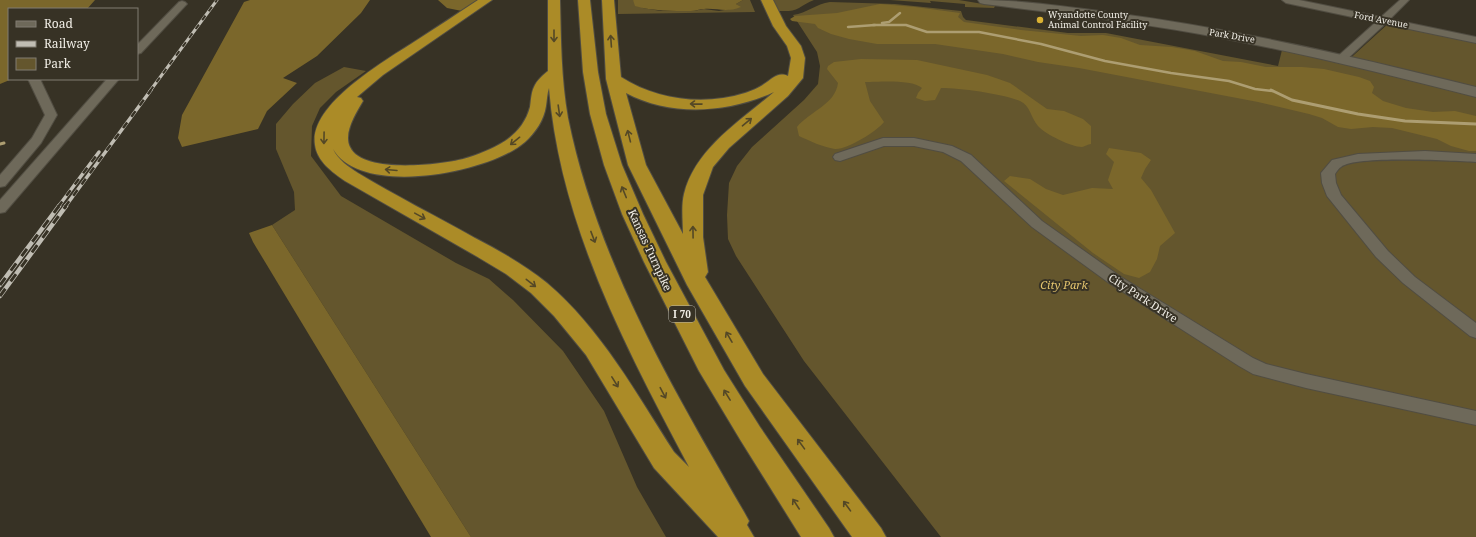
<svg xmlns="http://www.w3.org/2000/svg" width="1476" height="537" viewBox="0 0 1476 537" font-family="'Noto Serif',serif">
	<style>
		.green { fill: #64562d }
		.forest { fill: #7b672b }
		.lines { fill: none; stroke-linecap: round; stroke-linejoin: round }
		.stream-far1 { stroke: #ad9e72; stroke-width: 2.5 }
		.stream { stroke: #ad9e72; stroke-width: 3 }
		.street-casing { stroke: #514d42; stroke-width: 2 }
		.secondary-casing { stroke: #514d42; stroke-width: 2 }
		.highway-casing { stroke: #514d42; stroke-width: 2 }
		.street { fill: #6e695a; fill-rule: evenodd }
		.secondary { fill: #6e695a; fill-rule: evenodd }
		.highway { fill: #ab8b27; fill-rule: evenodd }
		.rail-far2-casing { stroke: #c0bdb3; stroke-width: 3 }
		.rail-far1-casing { stroke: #c0bdb3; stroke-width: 3.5 }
		.rail-casing { stroke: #c0bdb3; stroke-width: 4.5 }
		.rail-far2 { stroke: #373225; stroke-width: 2; stroke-dasharray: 5.5; stroke-linecap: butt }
		.rail-far1 { stroke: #373225; stroke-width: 2.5; stroke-dasharray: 7; stroke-linecap: butt }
		.rail { stroke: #373225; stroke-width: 3; stroke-dasharray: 9; stroke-linecap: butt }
		.oneway { stroke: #544826 }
		.poi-dot { fill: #dbb233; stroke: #373225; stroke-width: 1.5 }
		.labels { text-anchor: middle; stroke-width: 4; stroke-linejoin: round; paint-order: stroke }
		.far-poi-label { font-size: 9px; fill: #f1eee6; stroke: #373225; text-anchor: start }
		.far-street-label { font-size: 9px; fill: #f1eee6; stroke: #373225 }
		.shield { fill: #373225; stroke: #b9b6ac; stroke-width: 1 }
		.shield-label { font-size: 10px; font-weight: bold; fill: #f1eee6 }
		.street-label { font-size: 11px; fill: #f1eee6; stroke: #373225 }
		.park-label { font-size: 11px; font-style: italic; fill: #e5c66f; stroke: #373225 }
	</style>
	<rect width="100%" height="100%" fill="#373225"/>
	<g class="green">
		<polygon points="618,0 633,0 643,8 661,11 693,11 704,9 719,11 740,7 736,4 743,0 750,0 755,12 618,14"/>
		<path d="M772,0H814C808,2 804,5 799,8C793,12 785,11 778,11Z"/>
		<polygon points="890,0 959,0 995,6 994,8 965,7 965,4 930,1 931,3"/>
		<path d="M830,2L895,4L961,11L963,17L966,20L1068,33H1106L1278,66L1282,50L1344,64L1389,23L1476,41V537H941L804,361L736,256L728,239L727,215L729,183L737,166L752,147L804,100L818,84L820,66L817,52L793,15C807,13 816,4 830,2Z"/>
		<polygon points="344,67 366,71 336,92 320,108 312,126 311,156 341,196 456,263 489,279 513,300 563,351 604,411 637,487 666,537 471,537 272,225 295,210 294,192 276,149 276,124 293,104 315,83"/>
	</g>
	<g class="forest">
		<polygon points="0,0 95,0 87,9 9,9 9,79 12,79 0,84"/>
		<polygon points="250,0 370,0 361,13 317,56 283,78 297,83 267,111 258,129 182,147 178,138 182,115 244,2"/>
		<polygon points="438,0 479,0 462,11 447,8"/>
		<path d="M633,0H743L736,4L741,7C726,13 718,8 704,9C700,9 695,11 691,11C672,11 653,11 635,6Z"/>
		<polygon points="880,4 915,7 960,13 958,17 964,22 1021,30 1081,36 1103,35 1121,38 1140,45 1172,47 1195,51 1223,61 1241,62 1266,67 1302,67 1324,69 1359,77 1370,81 1374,87 1372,93 1383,101 1406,108 1433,112 1455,111 1476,116 1476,151 1469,151 1451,146 1437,139 1392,128 1373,127 1351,129 1338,127 1322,118 1309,114 1258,102 1079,68 1038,62 1003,54 935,44 877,44 849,39 831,34 818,28 815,24 792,21 790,19 795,16 837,13"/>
		<path d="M861,59L917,60L987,75L1010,83L1047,109L1064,111L1083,119L1091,126V144C1088,144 1084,147 1082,147C1071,147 1045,134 1038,126C1031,118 1030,105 1020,101C1003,94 961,88 941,88L935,100L925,101L916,98L918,93L922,88C912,79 879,82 865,82L870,101L884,122C877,131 847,150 835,149C822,147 810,141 799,136L797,127C810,111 835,105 838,83L827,69L828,66L834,62Z"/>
		<polygon points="1109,148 1141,153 1151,160 1145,169 1141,178 1151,190 1175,233 1160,246 1157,259 1150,272 1139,278 1124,274 1093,253 1004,181 1010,176 1030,179 1046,189 1063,195 1092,188 1113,189 1108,180 1114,162 1106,154"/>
		<polygon points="272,225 471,537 431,537 253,242 249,233"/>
	</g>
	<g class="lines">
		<g class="stream-far1">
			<polyline points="882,23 889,22 900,13"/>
			<polyline points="873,25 906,25 927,32 979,32 1041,44 1105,61 1171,73 1229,81 1255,89 1273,91"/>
			<polyline points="848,27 875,25"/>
		</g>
		<g class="stream">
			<polyline points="1271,90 1292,100 1358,114 1405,121 1476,124"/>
			<polyline points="0,144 4,143"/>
		</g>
		<g class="street-casing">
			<g id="street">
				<polygon points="1282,0 1299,0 1381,17 1400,0 1409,0 1390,19 1476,37 1476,43 1385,24 1345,61 1337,61 1336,59 1337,57 1376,22 1286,3"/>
				<polygon points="182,1 185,2 187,4 185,6 141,53 137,54 137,45 179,2"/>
				<polygon points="28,79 40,79 57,115 41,143 5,186 0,187 0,175 32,138 45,115"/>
				<polygon points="107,79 119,79 5,212 0,213 0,200"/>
				<polygon points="883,138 914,138 952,146 971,155 1042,221 1121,277 1253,358 1266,364 1306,374 1476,411 1476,425 1306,388 1253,374 1239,366 1109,283 1032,227 961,161 943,152 914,146 884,146 840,161 835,160 833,157 835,154"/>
				<path d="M1425,151L1476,154V162C1453,161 1356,155 1341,167C1339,168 1337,171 1335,174L1336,183L1341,195L1388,251L1415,277L1476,323V338L1470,336L1403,283L1376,257L1327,196L1322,183L1321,173L1332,160L1358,154Z"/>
			</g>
		</g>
		<g class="secondary-casing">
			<path id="secondary" d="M978,0C1024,0 1068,7 1114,13C1236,29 1356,57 1476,87V97C1393,76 1310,55 1226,39C1146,23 1065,14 984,4L980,3Z"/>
		</g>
		<g class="highway-casing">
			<g id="highway">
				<path d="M478,0H492L383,75L357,97L361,98L363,101C356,113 343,133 350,147C362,174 439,165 463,159C477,155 492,149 505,141C517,133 526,122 530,107C531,101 531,93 534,87C537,80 543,75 548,71V0H560C561,39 561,79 568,118C597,261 672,387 744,512L749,521L747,525L754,537H718L654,468L586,355L554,316L531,293L506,274L476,256L345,181C332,172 317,161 315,145C308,104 388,59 417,40C437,27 457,14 478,0ZM549,88C560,224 626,348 689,467L674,452C636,393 601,329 547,283C525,265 500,251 475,238C436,216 396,196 358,173C349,167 338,160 333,149C361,198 490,173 525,142C535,133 544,120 546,106C547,100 547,94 549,88Z"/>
				<polygon points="578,0 590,0 598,72 606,114 622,165 643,214 666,262 724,370 760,427 829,528 834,537 801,537 741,441 699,371 644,262 622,214 604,165 590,114 583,72"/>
				<path d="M602,0H614L621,77C657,100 704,106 745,93C751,91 759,88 764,84C772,79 778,71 788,76L791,58L787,46L773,26L761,0H773L786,26L801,46L805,58L803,78L788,96L729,148L713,167L703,195V237L708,272L705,277L763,374L881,528L886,537H852L745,386L687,285L628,165L606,79ZM774,92C740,121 695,149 684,194C681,206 683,222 683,234L646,165L626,93C671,117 729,113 774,92Z"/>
			</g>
		</g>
		<use href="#street" class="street"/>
		<use href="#secondary" class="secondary"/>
		<use href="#highway" class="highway"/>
		<g class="rail-far2-casing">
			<polyline id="rail-far2" points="150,91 217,0"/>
		</g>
		<g class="rail-far1-casing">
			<g id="rail-far1">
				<polyline points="58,207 99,152"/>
				<polyline points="65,207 151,90"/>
			</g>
		</g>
		<g class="rail-casing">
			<g id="rail">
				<polyline points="0,285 59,206"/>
				<polyline points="0,296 66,206"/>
			</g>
		</g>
		<use href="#rail-far2" class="rail-far2"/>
		<use href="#rail-far1" class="rail-far1"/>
		<use href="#rail" class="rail"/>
	</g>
	<defs><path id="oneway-shaft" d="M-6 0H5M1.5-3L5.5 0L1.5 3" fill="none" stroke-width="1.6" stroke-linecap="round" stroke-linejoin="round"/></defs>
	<g class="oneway">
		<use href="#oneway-shaft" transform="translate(554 36) rotate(90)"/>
		<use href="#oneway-shaft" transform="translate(611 41) rotate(-94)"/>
		<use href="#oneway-shaft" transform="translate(696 104) rotate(-179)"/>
		<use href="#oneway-shaft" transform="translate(559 111) rotate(82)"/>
		<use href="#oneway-shaft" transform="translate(747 122) rotate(-40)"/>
		<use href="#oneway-shaft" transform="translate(629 136) rotate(-104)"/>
		<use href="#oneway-shaft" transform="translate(324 138) rotate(91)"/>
		<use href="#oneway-shaft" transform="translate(515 141) rotate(141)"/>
		<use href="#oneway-shaft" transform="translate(391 170) rotate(-175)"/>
		<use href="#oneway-shaft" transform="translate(624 192) rotate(-112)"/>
		<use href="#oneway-shaft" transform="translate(420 216) rotate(29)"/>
		<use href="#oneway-shaft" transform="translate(693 232) rotate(-91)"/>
		<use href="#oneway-shaft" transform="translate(593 237) rotate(69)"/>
		<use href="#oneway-shaft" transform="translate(531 283) rotate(38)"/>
		<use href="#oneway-shaft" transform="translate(729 337) rotate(-120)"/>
		<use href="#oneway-shaft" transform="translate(615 382) rotate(58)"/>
		<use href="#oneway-shaft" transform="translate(663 393) rotate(62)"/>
		<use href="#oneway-shaft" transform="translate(727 395) rotate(-122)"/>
		<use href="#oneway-shaft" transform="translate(801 444) rotate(-126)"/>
		<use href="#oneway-shaft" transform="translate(796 504) rotate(-123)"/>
		<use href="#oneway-shaft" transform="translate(847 506) rotate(-126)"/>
	</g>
	<circle class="poi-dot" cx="1040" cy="20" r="4"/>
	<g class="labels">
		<g class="far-poi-label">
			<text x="1048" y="18">Wyandotte County<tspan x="1048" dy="10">Animal Control Facility</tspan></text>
		</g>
		<g class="far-street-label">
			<text transform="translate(1381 20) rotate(11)" y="3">Ford Avenue</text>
			<text transform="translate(1232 36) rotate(10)" y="3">Park Drive</text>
		</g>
		<rect class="shield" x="669" y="306" width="26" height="16" rx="3"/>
		<g class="shield-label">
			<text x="682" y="318">I 70</text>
		</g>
		<g class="street-label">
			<text transform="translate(650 250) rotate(65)" y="4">Kansas Turnpike</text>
			<text transform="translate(1143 298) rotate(33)" y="4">City Park Drive</text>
		</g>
		<g class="park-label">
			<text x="1064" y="289">City Park</text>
		</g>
	</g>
	<rect x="8" y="8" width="130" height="72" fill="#373225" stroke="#817d72"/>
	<rect x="16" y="21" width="20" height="6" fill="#6e695a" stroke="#817d72"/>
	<text x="44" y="28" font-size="12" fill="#f1eee6">Road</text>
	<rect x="16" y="41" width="20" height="6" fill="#c0bdb3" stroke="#817d72"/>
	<text x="44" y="48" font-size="12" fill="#f1eee6">Railway</text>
	<rect x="16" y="58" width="20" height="12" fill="#64562d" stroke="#817d72"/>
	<text x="44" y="68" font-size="12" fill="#f1eee6">Park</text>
</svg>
